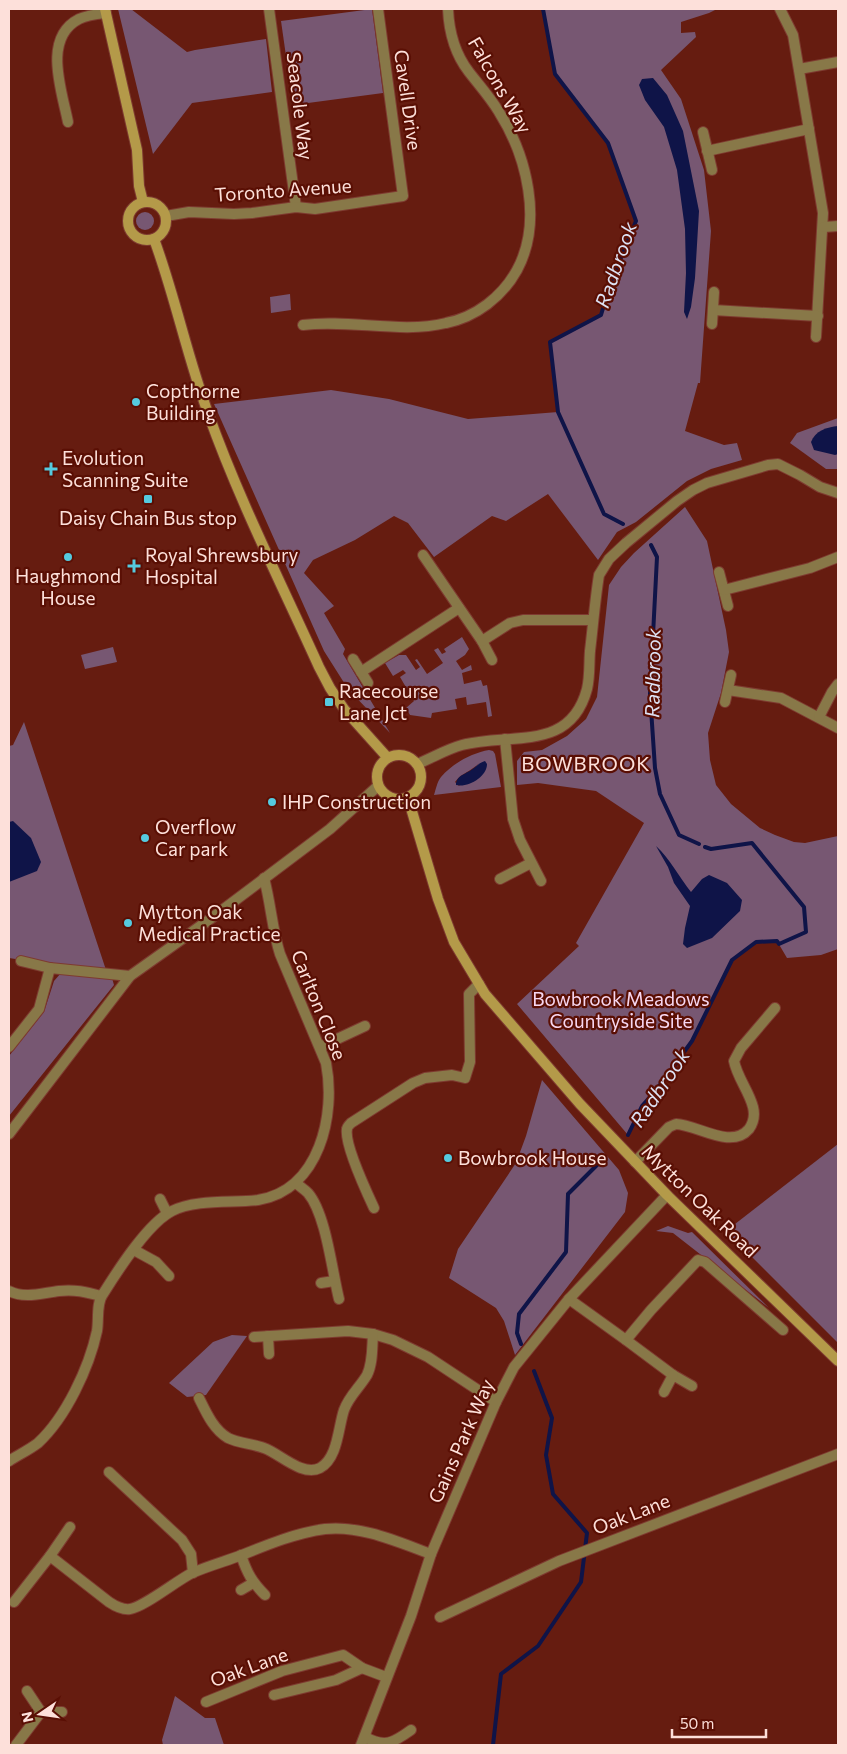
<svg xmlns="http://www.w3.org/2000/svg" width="847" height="1754" viewBox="0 0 847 1754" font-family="Commissioner,sans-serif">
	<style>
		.green { fill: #775772; fill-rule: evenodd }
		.water { fill: #0f1448 }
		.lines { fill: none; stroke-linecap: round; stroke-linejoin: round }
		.stream { stroke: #0f1448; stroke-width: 4 }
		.minor-casing { stroke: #7e3b30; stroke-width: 12 }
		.tertiary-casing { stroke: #7e3b30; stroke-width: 12 }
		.secondary-casing { stroke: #7e3b30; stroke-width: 12 }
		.minor { stroke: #887848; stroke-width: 10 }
		.tertiary { stroke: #887848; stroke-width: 10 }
		.secondary { stroke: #b49a49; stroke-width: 10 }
		.poi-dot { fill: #55cadf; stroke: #5a0f04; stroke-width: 2 }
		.labels { text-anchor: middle; stroke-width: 4.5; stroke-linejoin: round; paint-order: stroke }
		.street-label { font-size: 19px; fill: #fde0da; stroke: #5a0f04 }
		.poi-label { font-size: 19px; fill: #fde0da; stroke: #5a0f04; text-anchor: start }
		.park-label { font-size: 19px; fill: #f7d7f1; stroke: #5a0f04 }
		.water-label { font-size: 20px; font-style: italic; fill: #dde2f4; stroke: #5a0f04 }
		.neighbourhood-label { font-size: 20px; letter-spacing: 1px; fill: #fde0da; stroke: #5a0f04 }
	</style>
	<rect width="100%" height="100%" fill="#661c10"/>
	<g class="green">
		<polygon points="118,9 131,9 187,52 195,50 266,39 272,92 192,103 153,154"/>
		<polygon points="372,9 383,93 293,105 281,21"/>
		<polygon points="543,9 717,9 709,13 681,22 681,33 695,32 696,37 661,70 681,99 704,170 711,231 700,383 698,383 685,431 724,445 737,443 742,460 711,469 687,481 636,522 617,532 598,560 548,494 506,521 492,516 434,557 408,523 394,516 355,540 313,560 304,573 334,606 324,613 345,649 343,654 390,733 348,689 324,651 214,404 331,390 389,399 468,419 558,412 550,342 601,315 611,282 636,221 608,143 555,74"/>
		<circle cx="145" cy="221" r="9"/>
		<polygon points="290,294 291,310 271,313 270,297"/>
		<polygon points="838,418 838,469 826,469 790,443 797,433"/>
		<polygon points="685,507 707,541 726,630 729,652 721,693 708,733 710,760 716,785 731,804 760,828 775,835 794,842 805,843 838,836 838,949 821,955 787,958 777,941 756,942 732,959 692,1041 657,1089 642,1106 628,1135 517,1004 579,946 576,943 644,823 596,791 538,783 517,785 517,761 524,752 542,750 567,736 586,719 597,697 609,585 621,567 634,553"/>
		<polygon points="462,637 469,649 465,655 456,661 462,670 471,665 472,670 462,673 464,684 481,680 483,686 487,685 492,716 488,717 486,702 467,705 466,697 455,699 457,709 432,713 431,718 410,715 406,708 414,701 400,677 406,673 403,670 393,676 385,663 399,655 406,655 416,670 420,667 415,660 417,659 427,674 443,663 434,650 438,648 442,654 446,652 444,649"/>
		<polygon points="113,647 117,662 85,669 81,655"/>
		<polygon points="24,722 107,973 9,958 9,746 13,745"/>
		<path d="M489,750L493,751L495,754L501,787L434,795C436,789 437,782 441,777C453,763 472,753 489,750ZM479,763L459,786L455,782C461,773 472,771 479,763Z"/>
		<polygon points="61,973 112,978 114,985 9,1116 9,1056 44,1012 54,981"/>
		<polygon points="542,1080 619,1170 628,1193 625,1212 515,1355 504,1321 496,1308 449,1278 458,1249 516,1163 526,1136"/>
		<polygon points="838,1144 838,1343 726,1231"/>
		<polygon points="668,1226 688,1233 692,1232 769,1308 673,1233 656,1231"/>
		<polygon points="232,1335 247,1336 206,1395 187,1397 169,1383 213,1342"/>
		<polygon points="175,1696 205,1718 215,1718 224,1745 163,1745 162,1740"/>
	</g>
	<g class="water">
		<polygon points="653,78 667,95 683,131 699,211 695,278 691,307 687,319 684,312 686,273 685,229 677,170 664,127 645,100 639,85 642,79"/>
		<path d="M838,426V454L835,455L814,450L811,442C815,431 827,427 838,426Z"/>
		<path d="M485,761L487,764C487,777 468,788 456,785C456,775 467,774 474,768C478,765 479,763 485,761Z"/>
		<polygon points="13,821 31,838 41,862 37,871 9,882 9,822"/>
		<path d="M656,846C670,859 679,877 691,892L702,879L709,875L727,883L742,900L740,911L712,938L687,948L683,944L685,928L690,906L674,883L668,867Z"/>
	</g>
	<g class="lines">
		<g class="stream">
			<polyline points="543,9 555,74 608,143 636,221 611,282 601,315 550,342 558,412 604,514 623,524"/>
			<polyline points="651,545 657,557 650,694 655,768 660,794 679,835 699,844"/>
			<polyline points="628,1135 642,1106 657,1089 692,1041 732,960 756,942 777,941 779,944 806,932 804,907 752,843 711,849 705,847"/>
			<polyline points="521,1344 517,1333 519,1314 566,1252 568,1194 605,1157"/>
			<polyline points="493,1745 501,1674 538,1646 581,1582 587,1533 553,1494 546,1455 552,1418 534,1371"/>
		</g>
		<g class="minor-casing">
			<g id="minor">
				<polyline points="269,9 296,207"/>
				<polyline points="780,9 793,35 823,213 816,337"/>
				<polyline points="799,69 838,62"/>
				<path d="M68,122C62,91 42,38 79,19C87,15 97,14 106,13"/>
				<polyline points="703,132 712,170"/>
				<polyline points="707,151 809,129"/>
				<polyline points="166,216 189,212 234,214 252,213 296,207 315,209 403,196 378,9"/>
				<polyline points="824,227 838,226"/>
				<polyline points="713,310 818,316"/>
				<polyline points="712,324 714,292"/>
				<path d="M303,325C350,319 401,334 446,323C476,317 502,297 517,270C543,222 527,156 499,112C490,97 479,85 469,72C455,54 449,32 448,9"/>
				<polyline points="423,555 482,641 492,660"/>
				<polyline points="719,572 728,606"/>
				<polyline points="724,590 810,568 838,557"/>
				<polyline points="482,641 510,623 523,620 593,620"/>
				<polyline points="353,659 368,683"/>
				<polyline points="361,672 459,608"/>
				<polyline points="728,690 781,698 838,728"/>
				<polyline points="725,702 731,675"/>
				<polyline points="819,717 832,692 838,684"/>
				<polyline points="505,739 513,819 520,840 541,881"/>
				<path d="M417,764C432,758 447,749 462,745C510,732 570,753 587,689C590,677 589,663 590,651C593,626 595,600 599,575L609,559L626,543L677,501L693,490L707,483L768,465L778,464L800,475L820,487L838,493"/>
				<polyline points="500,879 531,863"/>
				<polyline points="21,961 50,968 130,976"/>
				<polyline points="9,1047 39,1009 50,968"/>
				<polyline points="320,1047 365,1026"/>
				<polyline points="9,1134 130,976 213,917 330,829 378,786"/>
				<path d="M635,1162L669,1127L676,1124C698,1125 731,1150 749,1129C754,1122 755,1115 753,1107C749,1091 737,1077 734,1061L741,1048L775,1008"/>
				<path d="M296,1183C299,1186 304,1189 308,1193C326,1214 332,1271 339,1299"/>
				<polyline points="160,1199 167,1213"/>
				<path d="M374,1208C367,1193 344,1144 347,1129C347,1127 349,1125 351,1123L413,1083L425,1078L452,1075L465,1078L470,1062L469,994L479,984"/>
				<polyline points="134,1250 156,1262 169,1276"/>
				<polyline points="321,1283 334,1281"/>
				<path d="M9,1291C25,1299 42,1293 59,1291C74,1289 86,1292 101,1296"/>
				<polyline points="569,1299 626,1340 673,1375 692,1386"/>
				<polyline points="268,1336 269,1354"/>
				<polyline points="254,1337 348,1331 373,1334 393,1340 428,1357 496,1402"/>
				<polyline points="626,1340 651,1310 698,1260 705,1262 783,1330"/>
				<polyline points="664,1392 673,1375"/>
				<path d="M199,1398C206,1412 213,1429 228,1438C238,1443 253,1444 264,1448C279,1453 302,1477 320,1468C338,1458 338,1428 344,1410C349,1396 360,1387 367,1375C373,1363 372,1347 373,1334"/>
				<path d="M9,1461C18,1455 29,1450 38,1443C66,1417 89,1368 97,1331C99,1320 96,1303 103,1294C118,1270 148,1223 172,1211C195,1199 233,1203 258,1200C320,1190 336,1114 326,1063L280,954C272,929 271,904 264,878"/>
				<polyline points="109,1472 182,1540 191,1554 193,1573"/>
				<path d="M241,1555C247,1573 252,1582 265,1595"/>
				<path d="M50,1556L109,1602C115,1606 122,1610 130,1609C144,1607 176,1581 192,1573C208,1566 226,1561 242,1555C269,1544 296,1533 325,1529C361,1525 398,1542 431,1554"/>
				<polyline points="241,1590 253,1583"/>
				<polyline points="14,1602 50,1556 70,1527"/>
				<polyline points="440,1617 559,1561 838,1454"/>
				<polyline points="27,1691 41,1712 62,1712"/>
				<polyline points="274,1695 336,1680 362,1668"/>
				<polyline points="206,1702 282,1671 343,1655 362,1668 386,1677"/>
				<path d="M365,1737C385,1748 393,1743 411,1730"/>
				<polyline points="16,1745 41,1712"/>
			</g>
		</g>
		<g class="tertiary-casing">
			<polyline id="tertiary" points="361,1745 411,1616 431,1554 496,1402 514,1367 569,1299 667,1195"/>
		</g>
		<g class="secondary-casing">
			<g id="secondary">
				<polyline points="105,9 137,150 139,186 143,202"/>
				<circle cx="147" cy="221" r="19"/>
				<path d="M154,239C175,296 187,356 208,413C239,500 281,583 319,667L330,688L344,709L387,757"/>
				<circle cx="399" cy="777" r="22"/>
				<polyline points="408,798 438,899 454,942 485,994 580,1104 667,1195 838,1361"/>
			</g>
		</g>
		<use href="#minor" class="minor"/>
		<use href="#tertiary" class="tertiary"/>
		<use href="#secondary" class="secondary"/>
	</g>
	<g class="poi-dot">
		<circle cx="136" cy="402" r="5"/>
		<path d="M48.5 461.5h5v5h5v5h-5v5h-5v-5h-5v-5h5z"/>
		<rect x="143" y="494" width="10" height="10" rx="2.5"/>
		<circle cx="68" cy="557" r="5"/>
		<path d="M131.5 558.5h5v5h5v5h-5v5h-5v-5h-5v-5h5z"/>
		<rect x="324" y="697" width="10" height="10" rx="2.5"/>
		<circle cx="272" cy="802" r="5"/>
		<circle cx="145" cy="838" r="5"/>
		<circle cx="128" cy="923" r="5"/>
		<circle cx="448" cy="1158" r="5"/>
	</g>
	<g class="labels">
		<g class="street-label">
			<text transform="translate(500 85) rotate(60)" y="7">Falcons Way</text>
			<text transform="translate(408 100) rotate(82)" y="7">Cavell Drive</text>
			<text transform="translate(300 106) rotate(83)" y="7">Seacole Way</text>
			<text transform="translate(283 190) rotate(-4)" y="7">Toronto Avenue</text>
			<text transform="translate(319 1005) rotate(68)" y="7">Carlton Close</text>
			<text transform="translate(700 1201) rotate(44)" y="7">Mytton Oak Road</text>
			<text transform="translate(461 1441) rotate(-66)" y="7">Gains Park Way</text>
			<text transform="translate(631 1514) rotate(-21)" y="7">Oak Lane</text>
			<text transform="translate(249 1667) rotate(-20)" y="7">Oak Lane</text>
		</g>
		<g class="poi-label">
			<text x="146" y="398">Copthorne<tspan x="146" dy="22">Building</tspan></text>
			<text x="62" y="465">Evolution<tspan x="62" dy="22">Scanning Suite</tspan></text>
			<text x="148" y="525" text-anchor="middle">Daisy Chain Bus stop</text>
			<text x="145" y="562">Royal Shrewsbury<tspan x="145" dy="22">Hospital</tspan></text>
			<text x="68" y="583" text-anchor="middle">Haughmond<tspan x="68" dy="22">House</tspan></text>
			<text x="339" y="698">Racecourse<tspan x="339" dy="22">Lane Jct</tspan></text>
			<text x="282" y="809">IHP Construction</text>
			<text x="155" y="834">Overflow<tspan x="155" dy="22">Car park</tspan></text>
			<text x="138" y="919">Mytton Oak<tspan x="138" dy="22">Medical Practice</tspan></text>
			<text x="458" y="1165">Bowbrook House</text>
		</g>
		<g class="park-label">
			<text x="621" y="1006">Bowbrook Meadows<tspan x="621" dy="22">Countryside Site</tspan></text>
		</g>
		<g class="water-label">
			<text transform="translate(616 265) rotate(-71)" y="7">Radbrook</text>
			<text transform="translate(653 673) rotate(-89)" y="7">Radbrook</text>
			<text transform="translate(660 1088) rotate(-56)" y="7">Radbrook</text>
		</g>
		<g class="neighbourhood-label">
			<text x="586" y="771">BOWBROOK</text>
		</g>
	</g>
	<rect width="847" height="1754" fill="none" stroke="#fde0da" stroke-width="20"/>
	<g transform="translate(40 1714) rotate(257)" stroke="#5a0f04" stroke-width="4" paint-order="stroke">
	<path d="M0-4L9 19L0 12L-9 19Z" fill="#fde0da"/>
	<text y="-8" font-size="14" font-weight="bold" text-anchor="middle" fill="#fde0da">N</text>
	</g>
	<path d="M672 1729v8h94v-8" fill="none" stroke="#fde0da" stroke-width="2.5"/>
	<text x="680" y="1729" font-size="15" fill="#fde0da" stroke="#5a0f04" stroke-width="4" paint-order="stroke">50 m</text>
</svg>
